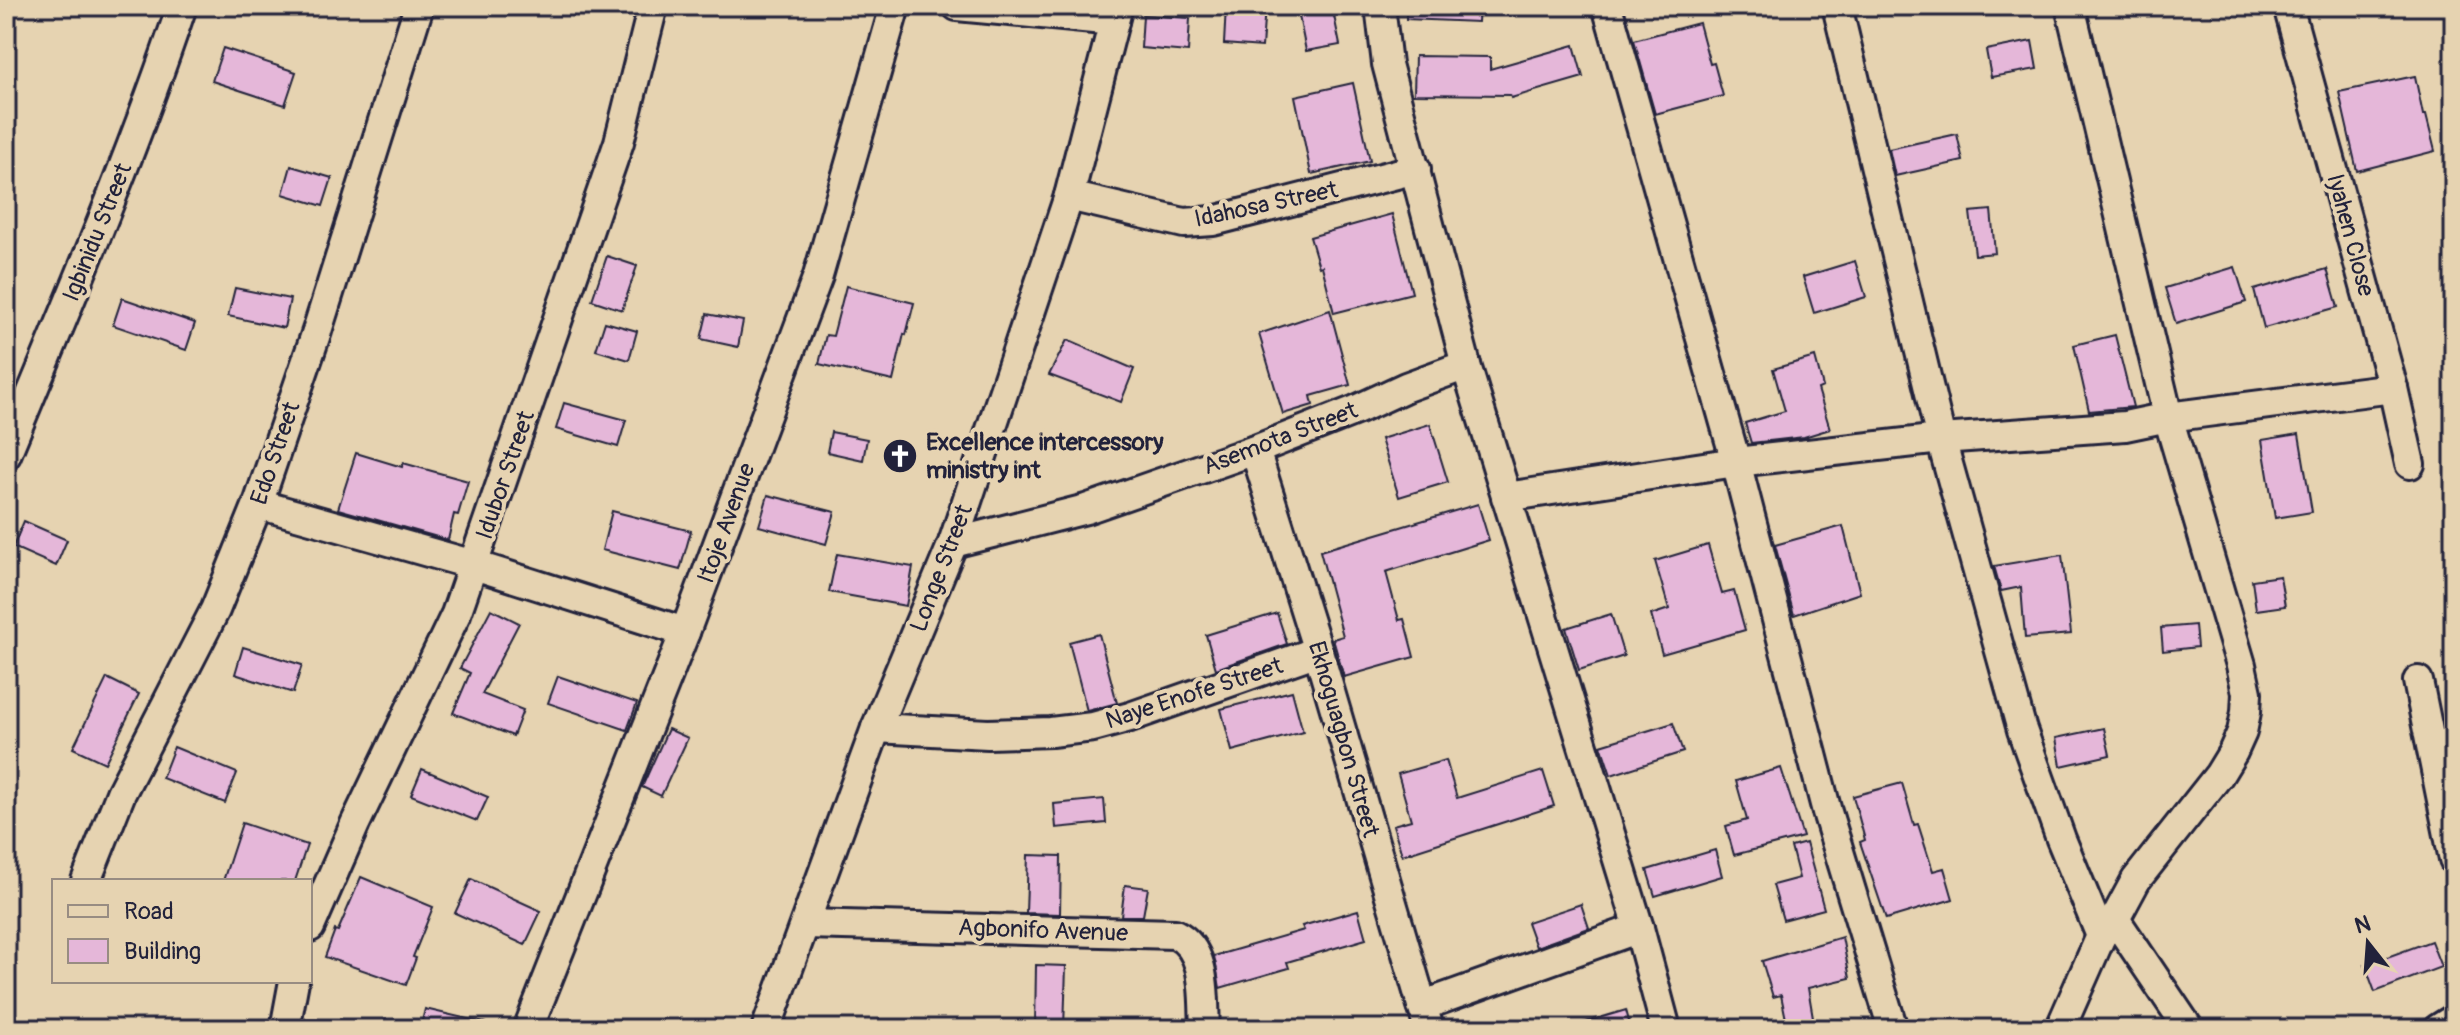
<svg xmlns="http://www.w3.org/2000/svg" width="2460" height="1035" viewBox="0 0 2460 1035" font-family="Pangolin,sans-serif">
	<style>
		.building { fill: #e5b7d9; stroke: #22223b; stroke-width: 2 }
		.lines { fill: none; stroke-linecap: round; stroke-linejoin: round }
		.minor-casing { stroke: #22223b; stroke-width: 34 }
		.minor { stroke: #e6d3b1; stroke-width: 28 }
		.labels { text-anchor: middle; stroke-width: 8; stroke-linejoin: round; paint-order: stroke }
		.street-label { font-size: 24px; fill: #22223b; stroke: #e6d3b1 }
		.poi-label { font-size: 24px; font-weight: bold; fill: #22223b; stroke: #e6d3b1; text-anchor: start }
	</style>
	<rect width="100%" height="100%" fill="#e6d3b1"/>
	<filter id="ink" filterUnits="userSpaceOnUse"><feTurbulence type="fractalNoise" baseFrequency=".0125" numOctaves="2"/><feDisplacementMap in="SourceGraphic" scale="16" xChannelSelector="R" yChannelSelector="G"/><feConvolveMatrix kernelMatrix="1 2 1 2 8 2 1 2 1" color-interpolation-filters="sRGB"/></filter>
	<g filter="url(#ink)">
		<g class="building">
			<polygon points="1226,6 1265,6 1262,47 1224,44"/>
			<polygon points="1297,6 1332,6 1340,45 1306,51"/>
			<polygon points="1406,6 1479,6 1478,22 1406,19"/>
			<polygon points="1143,15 1190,18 1188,52 1141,48"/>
			<polygon points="1699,23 1710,64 1714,63 1723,96 1655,114 1634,40"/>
			<polygon points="2032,41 2037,69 1991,77 1986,50"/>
			<polygon points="1574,45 1583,77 1511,98 1510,95 1414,94 1415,56 1490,57 1490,69"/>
			<polygon points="223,48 296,72 285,105 212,81"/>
			<polygon points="2415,76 2423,115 2426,115 2435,151 2357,171 2339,92"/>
			<polygon points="1353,83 1370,161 1311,174 1295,96"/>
			<polygon points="1957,134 1963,161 1895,176 1889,149"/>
			<polygon points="291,166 332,178 323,206 283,194"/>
			<polygon points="1991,210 1995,253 1975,255 1970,212"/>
			<polygon points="1392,214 1412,293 1334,313 1322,266 1319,267 1310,237"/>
			<polygon points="607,256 637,266 622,310 592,300"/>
			<polygon points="1855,261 1866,297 1814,313 1803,277"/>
			<polygon points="2235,267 2246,302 2176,324 2165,288"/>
			<polygon points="2327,269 2338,307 2264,328 2254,290"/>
			<polygon points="846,286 914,303 906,335 904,334 893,381 819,364 826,335 833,336"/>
			<polygon points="235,288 290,299 284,328 228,316"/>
			<polygon points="122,298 195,323 186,350 113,325"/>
			<polygon points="1330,310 1350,385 1311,396 1313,405 1283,414 1259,334"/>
			<polygon points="707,314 743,321 738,347 701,339"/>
			<polygon points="605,322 637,331 629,360 596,350"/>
			<polygon points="2115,335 2133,407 2089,411 2074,345"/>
			<polygon points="1067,340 1134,369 1121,402 1049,375"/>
			<polygon points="1815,357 1823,387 1818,389 1830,429 1804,437 1751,443 1745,423 1785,411 1773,369"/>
			<polygon points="564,403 626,420 618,447 556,429"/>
			<polygon points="1430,424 1448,482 1399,497 1381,439"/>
			<polygon points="831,432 867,439 863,460 827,452"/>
			<polygon points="2299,434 2312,512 2275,518 2262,440"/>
			<polygon points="356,453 402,467 403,463 468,481 458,515 454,514 448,540 338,509"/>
			<polygon points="768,495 835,512 826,544 759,526"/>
			<polygon points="1478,504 1489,540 1386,572 1399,620 1404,619 1414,657 1344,677 1333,639 1343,636 1320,551"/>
			<polygon points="612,511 691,531 680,570 602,550"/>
			<polygon points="24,521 67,540 56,566 13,547"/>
			<polygon points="1843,526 1860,593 1794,615 1775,545"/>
			<polygon points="1708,545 1722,594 1734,591 1745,630 1662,654 1651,615 1669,609 1655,561"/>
			<polygon points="837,554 913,567 906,606 829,592"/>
			<polygon points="2062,555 2071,634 2025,638 2021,587 2001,591 1994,566"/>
			<polygon points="2280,576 2285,606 2256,610 2252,580"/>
			<polygon points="491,609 519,623 482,694 523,710 513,736 453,713 470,673 460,668"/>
			<polygon points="1277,613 1287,644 1216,669 1206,635"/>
			<polygon points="1611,614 1624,656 1579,670 1566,628"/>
			<polygon points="2195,625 2197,647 2163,651 2161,628"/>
			<polygon points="1099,634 1117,703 1087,711 1069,642"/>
			<polygon points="243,647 302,665 293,693 235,674"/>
			<polygon points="558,676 637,703 627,730 548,703"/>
			<polygon points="107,678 139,694 105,763 73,748"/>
			<polygon points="1292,691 1303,732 1232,751 1221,709"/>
			<polygon points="1673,723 1683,752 1611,775 1601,745"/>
			<polygon points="2104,728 2110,755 2061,766 2056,738"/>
			<polygon points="668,729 688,738 661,796 642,787"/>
			<polygon points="174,747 237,773 225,803 162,778"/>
			<polygon points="1446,760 1457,798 1543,771 1554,806 1402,855 1393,825 1411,820 1398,774"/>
			<polygon points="1781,768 1803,837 1734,855 1726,826 1747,820 1736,781"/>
			<polygon points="422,769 488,797 477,821 411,795"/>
			<polygon points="1902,783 1914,825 1918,824 1933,871 1944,868 1953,899 1886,919 1860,842 1865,840 1853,796"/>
			<polygon points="1104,799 1106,823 1056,828 1054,804"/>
			<polygon points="242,823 307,845 295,881 223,881"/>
			<polygon points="1806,843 1824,909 1783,920 1773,885 1799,878 1791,847"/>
			<polygon points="1715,850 1722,876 1655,896 1647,870"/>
			<polygon points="1028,855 1061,856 1060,914 1026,913"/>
			<polygon points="361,877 433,907 413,957 416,958 406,985 325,957 335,930 338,931"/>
			<polygon points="471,879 541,911 525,945 455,913"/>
			<polygon points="1125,885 1148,888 1143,916 1121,916"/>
			<polygon points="1581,904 1589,928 1536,947 1527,922"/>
			<polygon points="1358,910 1366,939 1287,962 1289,968 1220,988 1214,956 1304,930 1302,926"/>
			<polygon points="1842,937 1850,978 1808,988 1815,1029 1788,1029 1781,995 1773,997 1762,961"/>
			<polygon points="2431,941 2441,967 2375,992 2365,965"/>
			<polygon points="1036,965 1066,966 1064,1029 1035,1029"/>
			<polygon points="425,1009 485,1023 484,1029 420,1029"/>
			<polygon points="1626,1010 1631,1029 1577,1029 1576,1025"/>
		</g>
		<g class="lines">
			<g class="minor-casing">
				<g id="minor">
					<polyline points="957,6 1114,21"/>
					<polyline points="1380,6 1387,64 1466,365 1639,928 1666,1029"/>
					<polyline points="1607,6 1736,462 1827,812 1893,1029"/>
					<polyline points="1837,6 1941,439 2022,730 2061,839 2101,936"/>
					<polyline points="2288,6 2393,388 2410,464"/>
					<polyline points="1069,196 1184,223 1213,221 1416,169"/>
					<polyline points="1255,450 1318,651 1429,1029"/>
					<path d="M6,455C67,307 131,158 182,6"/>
					<polyline points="1506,497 1736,462 1941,439 2125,426 2168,417 2393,388"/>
					<polyline points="258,504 474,565 685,632"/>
					<polyline points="953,543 1086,509 1255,450 1356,410 1406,387 1466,365"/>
					<polyline points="2418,681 2454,860"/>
					<polyline points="876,728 988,734 1051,732 1093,727 1130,717 1318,651"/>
					<polyline points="86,881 121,793 215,610 258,504 317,331 419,6"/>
					<polyline points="2115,919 2189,1029"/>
					<path d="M806,924L1175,934C1208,950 1203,996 1205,1029"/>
					<polyline points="310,927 355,824 456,614 619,142 653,6"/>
					<polyline points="1422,1006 1639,928"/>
					<polyline points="285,1029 294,981"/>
					<polyline points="528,1029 685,632 818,276 895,6"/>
					<polyline points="766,1029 876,728 953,543 1069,196 1118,6"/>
					<polyline points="2060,1029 2101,936 2115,919 2136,880 2219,775 2233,752 2242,732 2246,712 2247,693 2241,665 2168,417 2070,6"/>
					<polyline points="2438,1029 2454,1019"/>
				</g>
			</g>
			<use href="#minor" class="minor"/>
		</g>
	</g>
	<defs>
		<g id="church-disc" transform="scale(1.8)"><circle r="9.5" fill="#22223b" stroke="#e6d3b1"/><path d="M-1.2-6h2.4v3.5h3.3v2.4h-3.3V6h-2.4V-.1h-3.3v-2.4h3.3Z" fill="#fff"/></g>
	</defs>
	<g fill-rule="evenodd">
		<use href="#church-disc" x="900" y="456"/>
	</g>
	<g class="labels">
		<g class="street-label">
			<text transform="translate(1266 204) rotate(-12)" y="8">Idahosa Street</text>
			<text transform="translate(97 232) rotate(-68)" y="8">Igbinidu Street</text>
			<text transform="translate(2351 235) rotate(75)" y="8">Iyahen Close</text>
			<text transform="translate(1280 438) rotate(-21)" y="8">Asemota Street</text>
			<text transform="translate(275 453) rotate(-71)" y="8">Edo Street</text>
			<text transform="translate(505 475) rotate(-71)" y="8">Idubor Street</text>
			<text transform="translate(726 523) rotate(-70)" y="8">Itoje Avenue</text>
			<text transform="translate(941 568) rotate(-69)" y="8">Longe Street</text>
			<text transform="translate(1194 693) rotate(-18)" y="8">Naye Enofe Street</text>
			<text transform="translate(1344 739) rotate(74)" y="8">Ekhoguagbon Street</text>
			<text transform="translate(1043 930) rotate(2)" y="8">Agbonifo Avenue</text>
		</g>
		<g class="poi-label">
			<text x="926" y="450">Excellence intercessory<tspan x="926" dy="28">ministry int</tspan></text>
		</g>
	</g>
	<rect width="2460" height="1035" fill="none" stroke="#e6d3b1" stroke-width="32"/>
	<rect x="16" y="16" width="2428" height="1003" fill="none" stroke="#22223b" stroke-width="3" filter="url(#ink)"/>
	<rect x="52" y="879" width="260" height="104" fill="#e6d3b1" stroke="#988c82" stroke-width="2"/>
	<rect x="68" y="905" width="40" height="12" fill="#e6d3b1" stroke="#988c82" stroke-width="2"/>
	<text x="124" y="919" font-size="24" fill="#22223b">Road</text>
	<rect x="68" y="939" width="40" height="24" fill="#e5b7d9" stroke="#988c82" stroke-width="2"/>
	<text x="124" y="959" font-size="24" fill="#22223b">Building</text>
	<g transform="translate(2368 943) rotate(343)" stroke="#e6d3b1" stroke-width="6" paint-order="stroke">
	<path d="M0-6L14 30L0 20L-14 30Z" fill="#22223b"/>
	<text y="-12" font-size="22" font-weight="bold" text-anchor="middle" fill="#22223b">N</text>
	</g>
</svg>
